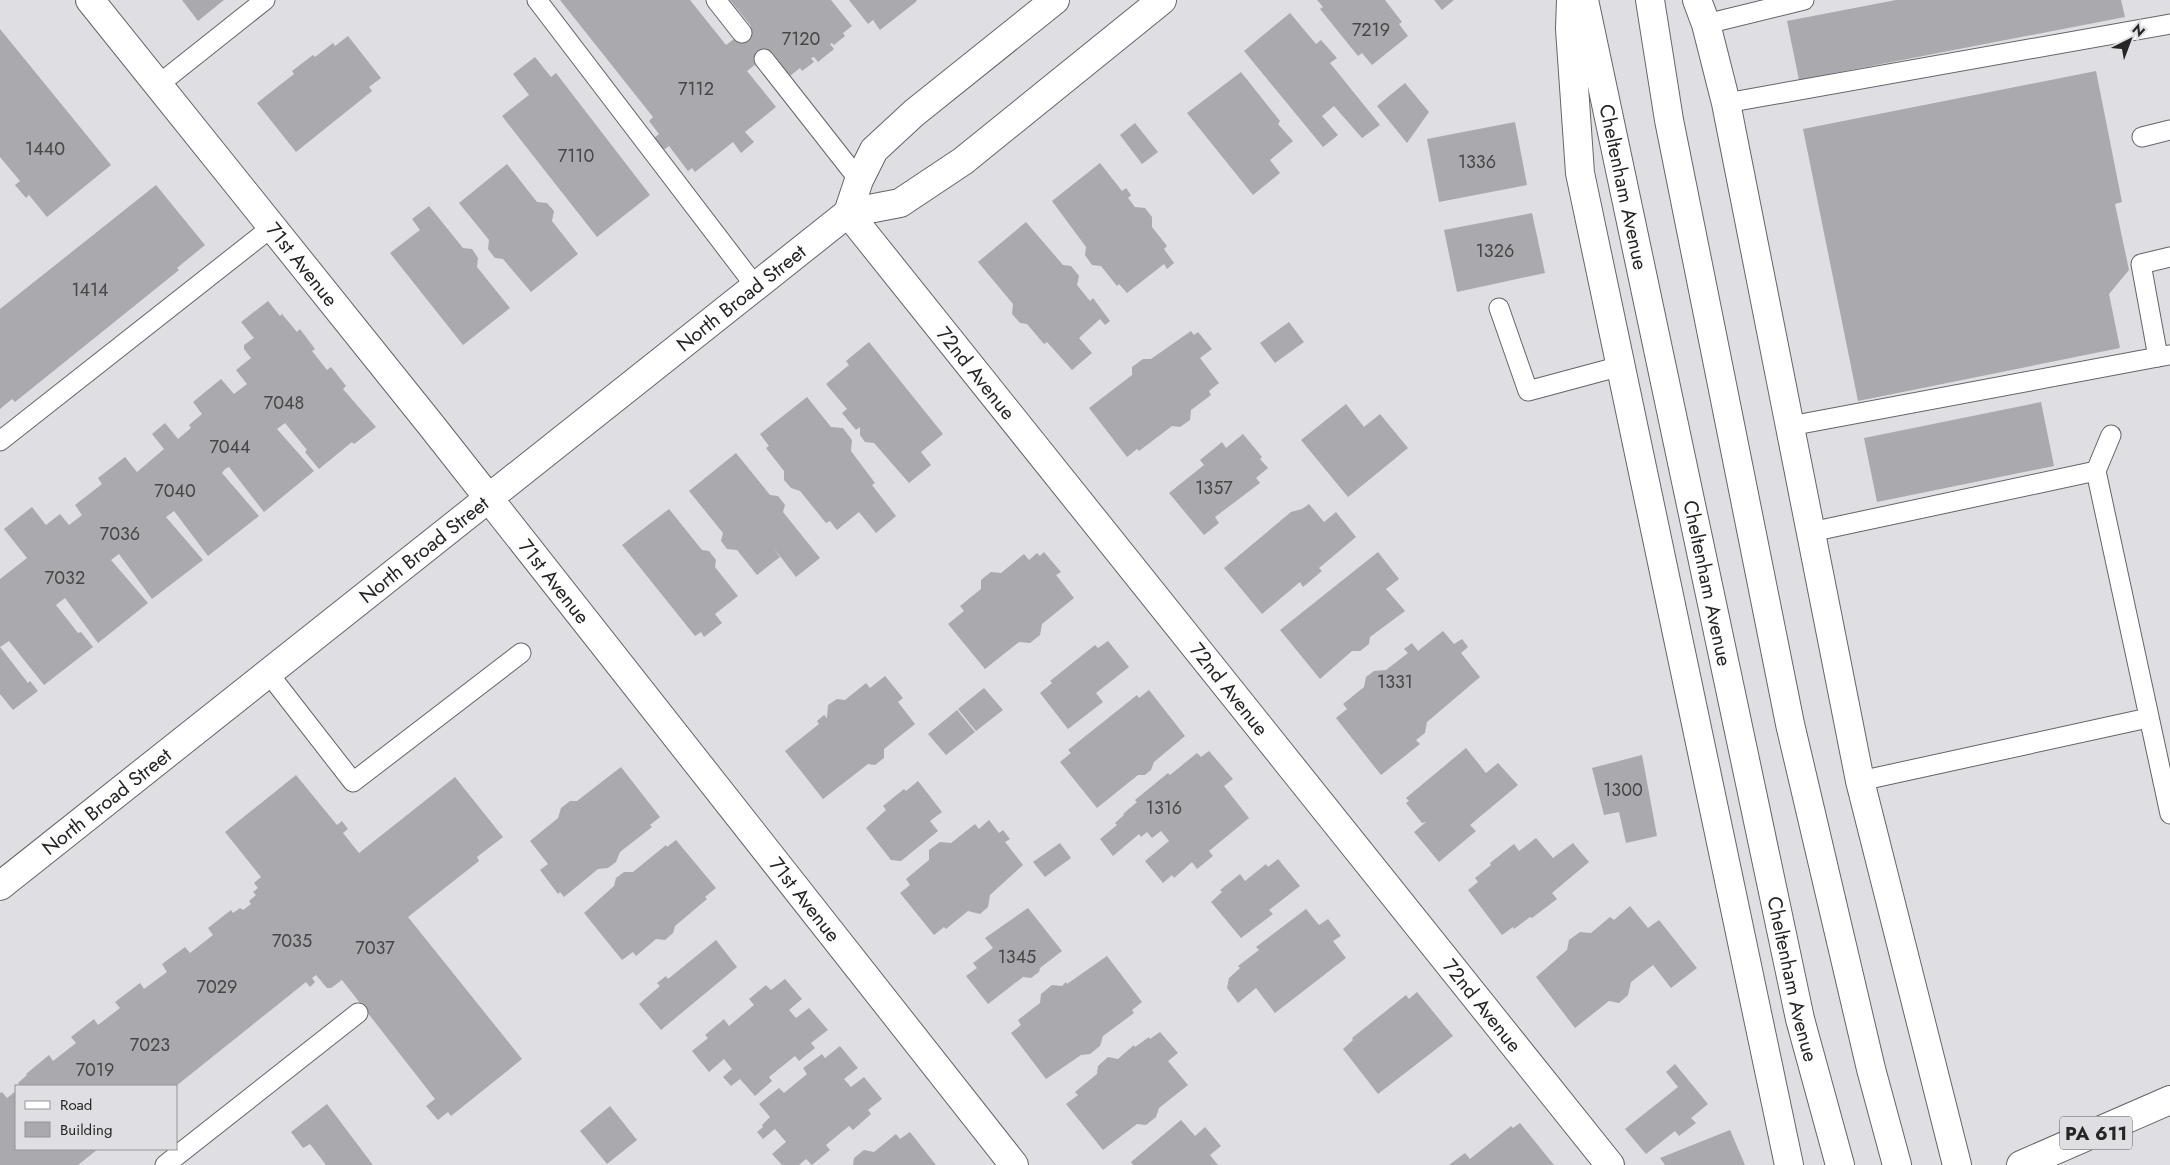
<svg xmlns="http://www.w3.org/2000/svg" width="2170" height="1165" viewBox="0 0 2170 1165" font-family="Jost,sans-serif">
	<style>
		.building { fill: #aaa9ad }
		.lines { fill: none; stroke-linecap: round; stroke-linejoin: round }
		.service-casing { stroke: #656467; stroke-width: 21 }
		.minor-casing { stroke: #656467; stroke-width: 30 }
		.primary-casing { stroke: #656467; stroke-width: 30 }
		.trunk-casing { stroke: #656467; stroke-width: 30 }
		.service { stroke: #fff; stroke-width: 19 }
		.minor { stroke: #fff; stroke-width: 28 }
		.primary { stroke: #fff; stroke-width: 28 }
		.trunk { stroke: #fff; stroke-width: 28 }
		.labels { text-anchor: middle; stroke-width: 5; stroke-linejoin: round; paint-order: stroke }
		.number-label { font-size: 18px; fill: #464648 }
		.shield { fill: #dfdee2; stroke: #5d5c5e; stroke-width: 1 }
		.shield-label { font-size: 19px; font-weight: bold; fill: #252526 }
		.street-label { font-size: 20px; fill: #252526; stroke: #dfdee2 }
	</style>
	<rect width="100%" height="100%" fill="#dfdee2"/>
	<g class="building">
		<polygon points="182,0 224,0 198,21"/>
		<polygon points="560,0 690,0 726,45 751,26 730,0 831,0 852,26 843,33 845,36 834,45 832,43 830,44 834,49 818,62 814,57 811,58 814,62 802,71 800,68 790,76 772,52 747,71 776,107 745,132 754,142 741,153 733,142 695,172 692,168 688,171 669,146 658,154 649,142 659,134 649,121 653,117"/>
		<polygon points="849,0 916,0 917,1 880,30 873,20 868,24"/>
		<polygon points="1317,0 1385,0 1402,22 1399,24 1408,36 1372,65 1362,53 1358,56 1320,9 1323,7"/>
		<polygon points="1434,0 1454,0 1442,10"/>
		<polygon points="1896,0 2121,0 2125,17 1799,80 1787,21"/>
		<polygon points="1290,13 1316,44 1321,40 1337,58 1330,63 1380,125 1362,138 1334,106 1322,116 1338,135 1323,147 1244,51"/>
		<polygon points="0,29 111,165 47,217 29,195 26,198 15,185 20,181 0,157"/>
		<polygon points="348,36 381,78 369,87 372,91 296,152 257,103 294,74 292,71 313,55 315,57 333,43 335,46"/>
		<polygon points="535,57 551,77 556,73 650,195 597,237 502,116 529,95 513,74"/>
		<polygon points="2096,71 2122,202 2115,204 2129,270 2109,294 2120,348 1858,401 1803,129"/>
		<polygon points="1241,72 1280,121 1278,124 1293,141 1270,160 1280,173 1253,195 1187,113"/>
		<polygon points="1405,83 1429,112 1407,143 1377,106"/>
		<polygon points="1515,122 1527,185 1439,202 1427,139"/>
		<polygon points="1135,123 1158,152 1142,164 1120,135"/>
		<polygon points="1100,163 1122,191 1126,188 1131,195 1128,198 1135,207 1145,208 1152,217 1152,227 1167,246 1164,249 1174,263 1167,269 1164,264 1127,293 1119,284 1117,286 1101,266 1092,265 1085,255 1086,247 1052,201"/>
		<polygon points="507,164 537,202 547,203 554,211 552,221 578,254 531,292 503,259 495,258 488,249 489,240 459,203"/>
		<polygon points="156,185 205,245 177,268 179,270 15,402 12,399 0,409 0,309"/>
		<polygon points="429,206 463,248 472,249 478,258 477,267 510,308 463,345 390,253 420,230 412,219"/>
		<polygon points="1532,213 1545,273 1457,292 1444,230"/>
		<polygon points="1026,222 1063,265 1071,266 1079,276 1077,285 1090,301 1093,298 1110,321 1105,325 1100,319 1079,338 1092,353 1072,370 1047,342 1044,344 1027,324 1020,323 1012,314 1013,304 978,262"/>
		<polygon points="268,301 280,316 282,314 297,332 300,329 315,349 312,351 327,370 331,367 346,386 343,389 376,427 354,444 352,442 319,469 305,452 307,450 285,423 277,429 314,471 264,512 229,467 225,469 222,473 259,516 208,556 174,511 166,517 203,560 152,599 119,554 111,560 148,603 98,643 65,598 56,605 78,633 81,632 93,647 44,685 9,641 0,647 28,683 30,681 38,691 13,710 0,694 0,579 27,558 4,529 32,507 46,525 60,514 69,525 82,515 75,505 102,484 98,478 125,457 137,472 164,449 152,434 165,423 178,439 191,428 189,425 202,414 193,402 221,379 234,394 247,384 236,370 251,358 244,349 244,345 254,338 241,322"/>
		<polygon points="1289,322 1304,342 1275,363 1260,343"/>
		<polygon points="1191,331 1194,335 1198,332 1212,349 1200,358 1219,383 1209,391 1211,395 1191,410 1190,420 1180,427 1172,426 1139,451 1137,449 1127,457 1089,408 1132,375 1132,367 1143,359 1151,359"/>
		<polygon points="869,342 943,434 921,452 931,465 909,483 874,443 865,442 860,435 860,427 856,430 842,413 847,409 826,384 849,365 846,361"/>
		<polygon points="807,397 831,427 843,428 852,440 851,451 875,483 872,485 896,516 876,533 859,512 837,530 830,521 826,523 800,491 791,488 784,480 784,471 766,448 769,446 760,434"/>
		<polygon points="2041,402 2054,466 1877,502 1864,438"/>
		<polygon points="1346,404 1364,427 1380,414 1408,448 1348,497 1301,440"/>
		<polygon points="1243,434 1262,457 1260,459 1268,468 1256,478 1260,483 1215,517 1219,523 1204,535 1169,493 1204,465 1200,460 1222,442 1226,448"/>
		<polygon points="736,453 770,495 778,496 785,505 783,512 820,558 796,577 773,547 780,557 757,575 737,550 727,549 721,541 723,533 689,491"/>
		<polygon points="1309,504 1324,522 1336,512 1356,537 1319,568 1322,571 1303,587 1300,582 1262,614 1224,568 1291,512 1302,509"/>
		<polygon points="669,509 702,550 709,551 716,560 715,567 738,596 715,614 722,623 704,637 701,632 695,636 622,545"/>
		<polygon points="1044,552 1061,572 1056,575 1074,598 1042,624 1040,635 1030,643 1019,642 985,669 948,624 964,611 960,606 981,589 981,580 991,572 1001,573 1024,554 1029,560 1037,553 1040,556"/>
		<polygon points="1378,552 1399,579 1386,589 1405,611 1370,637 1369,644 1360,651 1352,651 1320,679 1280,630"/>
		<polygon points="1443,631 1454,644 1462,639 1468,647 1461,653 1480,677 1427,722 1425,733 1416,740 1420,744 1381,775 1336,718 1347,709 1343,704 1364,687 1366,677 1374,671 1386,670 1408,653 1404,649 1412,643 1418,651"/>
		<polygon points="1108,641 1129,667 1096,693 1103,702 1068,729 1040,693 1052,683 1050,681 1095,645 1098,648"/>
		<polygon points="885,676 903,698 898,702 915,724 884,749 884,758 875,765 868,764 823,799 785,751 819,724 817,721 824,715 827,718 828,705 837,699 845,700 866,683 870,688"/>
		<polygon points="984,688 1003,710 976,731 958,709"/>
		<polygon points="1149,690 1185,736 1154,762 1151,770 1145,775 1138,775 1097,808 1060,762 1071,753 1068,750 1137,695 1139,698"/>
		<polygon points="957,710 975,732 946,755 928,734"/>
		<polygon points="1466,748 1486,773 1498,763 1518,785 1470,825 1476,831 1439,862 1414,832 1426,822 1422,823 1406,803 1409,801 1406,798"/>
		<polygon points="1209,751 1233,779 1224,786 1249,818 1209,851 1213,856 1197,869 1192,862 1174,878 1172,875 1163,883 1145,861 1169,841 1161,831 1152,838 1147,832 1141,837 1139,834 1113,856 1100,839 1117,825 1115,823 1124,815 1123,814 1137,802 1135,800 1168,773 1170,775 1197,753 1201,757"/>
		<polygon points="1642,755 1657,836 1626,843 1619,812 1604,815 1592,768"/>
		<polygon points="621,767 660,817 650,825 652,827 620,852 616,862 608,868 598,869 564,897 560,892 558,894 540,870 548,864 530,841 558,818 561,808 570,801 577,801"/>
		<polygon points="296,775 337,825 342,821 348,829 343,833 359,853 455,777 503,837 477,857 479,861 408,917 522,1059 451,1116 448,1112 438,1120 426,1106 435,1099 342,980 331,988 327,988 316,975 312,978 315,982 310,987 306,982 176,1086 20,1086 18,1083 27,1075 26,1074 49,1055 53,1061 76,1043 71,1037 94,1019 98,1025 120,1008 115,1002 140,983 144,989 167,972 162,964 185,947 190,953 213,935 208,928 231,910 233,913 240,908 243,910 251,904 249,901 256,895 253,892 258,888 254,883 261,877 225,832"/>
		<polygon points="918,781 942,812 930,821 938,831 901,861 891,860 866,828 886,810 883,806 904,789 906,791"/>
		<polygon points="989,820 999,833 1003,830 1010,839 1005,842 1023,865 990,895 988,907 980,914 968,911 946,929 944,927 934,935 900,893 910,885 906,879 929,860 929,850 940,842 951,843 975,824 979,829"/>
		<polygon points="1536,838 1553,858 1573,843 1589,862 1552,893 1557,899 1532,918 1530,917 1514,929 1513,927 1502,935 1468,890 1478,882 1475,878 1491,865 1490,863 1514,844 1519,851"/>
		<polygon points="676,840 716,888 705,897 707,899 675,926 673,933 665,940 656,939 636,956 633,952 622,960 584,913 614,886 616,878 624,872 633,872 666,845 667,847"/>
		<polygon points="1060,843 1071,858 1045,877 1033,862"/>
		<polygon points="1278,859 1300,886 1269,910 1273,914 1241,938 1211,902 1222,892 1220,890 1240,874 1245,881 1266,864 1268,867"/>
		<polygon points="1630,906 1648,928 1659,920 1697,968 1671,988 1653,965 1631,982 1628,995 1619,1003 1609,1001 1575,1028 1536,977 1567,950 1569,940 1580,932 1591,933 1610,917 1614,920"/>
		<polygon points="1028,908 1062,951 1040,968 1039,972 1031,978 1023,977 988,1004 966,976 977,968 973,963 993,948 985,938"/>
		<polygon points="1306,909 1319,925 1328,919 1341,936 1333,941 1346,958 1275,1013 1256,988 1238,1003 1227,988 1229,978 1240,968 1238,966 1259,950 1256,947"/>
		<polygon points="716,940 737,967 661,1030 639,1004 660,986 657,983 666,976 668,979"/>
		<polygon points="1107,956 1142,1002 1132,1010 1134,1013 1103,1036 1100,1046 1090,1054 1081,1055 1046,1079 1011,1033 1021,1025 1018,1020 1040,1003 1041,994 1052,985 1062,986 1066,982 1067,984"/>
		<polygon points="785,979 802,999 789,1010 796,1018 809,1008 828,1030 811,1043 815,1048 799,1061 795,1056 769,1077 772,1081 755,1096 740,1079 731,1086 723,1077 732,1069 724,1059 709,1072 692,1051 708,1038 705,1035 724,1019 729,1026 754,1005 749,999 766,985 771,990"/>
		<polygon points="1417,992 1453,1036 1378,1094 1343,1049 1353,1040 1352,1038 1406,995 1409,999"/>
		<polygon points="1160,1032 1178,1053 1168,1061 1188,1085 1159,1108 1156,1117 1146,1125 1137,1124 1103,1150 1066,1104 1078,1095 1075,1092 1097,1074 1098,1066 1108,1057 1118,1059 1134,1045 1135,1047 1149,1037 1150,1039"/>
		<polygon points="840,1046 858,1068 844,1079 851,1087 864,1077 882,1099 868,1110 871,1114 853,1130 849,1126 826,1145 830,1150 812,1165 806,1159 799,1165 782,1165 772,1154 786,1142 775,1129 763,1139 757,1132 763,1127 762,1125 770,1117 759,1104 779,1088 784,1093 807,1074 803,1068 822,1054 825,1058"/>
		<polygon points="1675,1064 1708,1104 1691,1118 1696,1123 1679,1136 1675,1131 1646,1154 1625,1129 1678,1087 1666,1072"/>
		<polygon points="16,1091 16,1149 98,1149 78,1165 0,1165 0,1093 2,1092 7,1098"/>
		<polygon points="327,1104 373,1165 326,1165 310,1144 303,1148 291,1132"/>
		<polygon points="610,1106 637,1140 607,1164 580,1131"/>
		<polygon points="1181,1120 1195,1136 1205,1127 1221,1146 1210,1155 1218,1165 1133,1165 1131,1162"/>
		<polygon points="1520,1123 1554,1165 1449,1165 1465,1153 1470,1159 1511,1126 1513,1128"/>
		<polygon points="1730,1130 1745,1165 1665,1165 1660,1158"/>
		<polygon points="910,1132 936,1165 853,1165 854,1158 864,1150 874,1152 896,1134 900,1139"/>
	</g>
	<g class="lines">
		<g class="service-casing">
			<g id="service">
				<polyline points="537,0 756,287"/>
				<polyline points="716,0 742,33"/>
				<polyline points="1706,24 1804,0"/>
				<polyline points="764,59 859,180"/>
				<polyline points="158,85 265,0"/>
				<polyline points="1726,103 2170,24"/>
				<polyline points="2142,137 2170,130"/>
				<polyline points="1499,308 1528,391 1621,366"/>
				<polyline points="2169,355 2158,357 2141,264 2170,257"/>
				<polyline points="1790,426 2158,357"/>
				<polyline points="0,441 272,227"/>
				<polyline points="2096,471 2170,814"/>
				<polyline points="1811,532 2096,471 2111,435"/>
				<polyline points="269,674 353,782 521,653"/>
				<polyline points="1860,781 2148,718"/>
				<polyline points="165,1165 358,1013"/>
			</g>
		</g>
		<g class="minor-casing">
			<g id="minor">
				<path id="s1" d="M90,0L431,425L1014,1165"/>
				<path id="s2" d="M848,213L1610,1165"/>
			</g>
		</g>
		<g class="primary-casing">
			<g id="primary">
				<polyline points="848,213 859,180 874,150 914,113 1055,0"/>
				<path id="s3" d="M0,886L848,213L900,203L963,161L1162,0"/>
			</g>
		</g>
		<g class="trunk-casing">
			<g id="trunk">
				<polyline points="1571,0 1570,29 1580,173 1789,1165"/>
				<path id="s4" d="M1584,0L1800,1019L1840,1165"/>
				<polyline points="1650,0 1669,120 1790,724 1871,1069 1897,1165"/>
				<polyline points="1697,0 1706,24 1726,103 1860,781 1957,1165"/>
				<polyline points="2021,1165 2170,1100"/>
			</g>
		</g>
		<use href="#service" class="service"/>
		<use href="#minor" class="minor"/>
		<use href="#primary" class="primary"/>
		<use href="#trunk" class="trunk"/>
	</g>
	<g class="labels">
		<g class="number-label">
			<text x="1371" y="36">7219</text>
			<text x="801" y="45">7120</text>
			<text x="696" y="95">7112</text>
			<text x="45" y="155">1440</text>
			<text x="576" y="162">7110</text>
			<text x="1477" y="168">1336</text>
			<text x="1495" y="257">1326</text>
			<text x="90" y="296">1414</text>
			<text x="284" y="409">7048</text>
			<text x="230" y="453">7044</text>
			<text x="1214" y="494">1357</text>
			<text x="175" y="497">7040</text>
			<text x="120" y="540">7036</text>
			<text x="65" y="584">7032</text>
			<text x="1395" y="688">1331</text>
			<text x="1623" y="796">1300</text>
			<text x="1164" y="814">1316</text>
			<text x="292" y="947">7035</text>
			<text x="375" y="954">7037</text>
			<text x="1017" y="963">1345</text>
			<text x="217" y="993">7029</text>
			<text x="150" y="1051">7023</text>
			<text x="95" y="1076">7019</text>
		</g>
		<rect class="shield" x="2060" y="1116.5" width="72" height="33" rx="4"/>
		<g class="shield-label">
			<text x="2096" y="1140">PA 611</text>
		</g>
		<g class="street-label">
			<text dy="7" stroke="none"><textPath href="#s4" startOffset="191">Cheltenham Avenue</textPath></text>
			<text dy="7" stroke="none"><textPath href="#s1" startOffset="339">71st Avenue</textPath></text>
			<text dy="7" stroke="none"><textPath href="#s3" startOffset="946">North Broad Street</textPath></text>
			<text dy="7" stroke="none"><textPath href="#s2" startOffset="205">72nd Avenue</textPath></text>
			<text dy="7" stroke="none"><textPath href="#s3" startOffset="541">North Broad Street</textPath></text>
			<text dy="7" stroke="none"><textPath href="#s1" startOffset="744">71st Avenue</textPath></text>
			<text dy="7" stroke="none"><textPath href="#s4" startOffset="596">Cheltenham Avenue</textPath></text>
			<text dy="7" stroke="none"><textPath href="#s2" startOffset="610">72nd Avenue</textPath></text>
			<text dy="7" stroke="none"><textPath href="#s3" startOffset="136">North Broad Street</textPath></text>
			<text dy="7" stroke="none"><textPath href="#s1" startOffset="1149">71st Avenue</textPath></text>
			<text dy="7" stroke="none"><textPath href="#s4" startOffset="1001">Cheltenham Avenue</textPath></text>
			<text dy="7" stroke="none"><textPath href="#s2" startOffset="1015">72nd Avenue</textPath></text>
		</g>
	</g>
	<rect x="15" y="1085" width="162" height="65" fill="#dfdee2" stroke="#959497"/>
	<rect x="25" y="1101" width="25" height="8" fill="#ffffff" stroke="#959497"/>
	<text x="60" y="1110" font-size="15" fill="#252526">Road</text>
	<rect x="25" y="1122" width="25" height="15" fill="#aaa9ad" stroke="#959497"/>
	<text x="60" y="1135" font-size="15" fill="#252526">Building</text>
	<g transform="translate(2130 40) rotate(42)" stroke="#dfdee2" stroke-width="4" paint-order="stroke">
	<path d="M0-4L9 19L0 12L-9 19Z" fill="#252526"/>
	<text y="-8" font-size="14" font-weight="bold" text-anchor="middle" fill="#252526">N</text>
	</g>
</svg>
